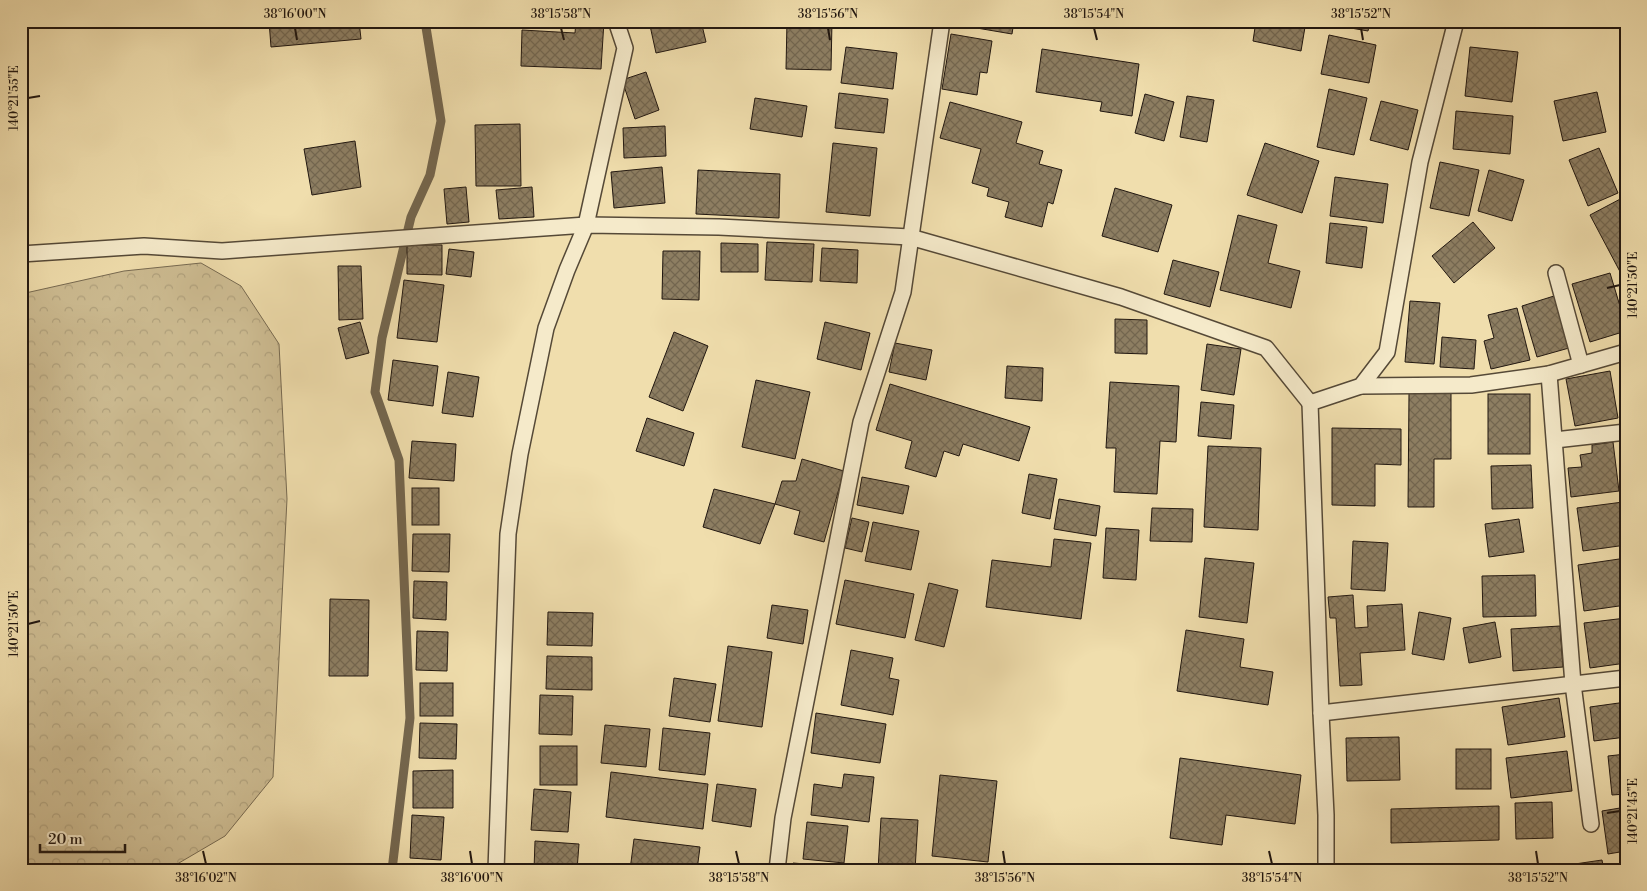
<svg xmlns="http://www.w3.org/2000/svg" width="1647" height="891" viewBox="0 0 1647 891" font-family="'Libre Bodoni',serif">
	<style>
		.forest { fill: url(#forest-crowns); stroke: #776a51 }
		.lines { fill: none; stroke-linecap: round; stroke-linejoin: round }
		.stream { stroke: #73664e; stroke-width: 9 }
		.building { fill: url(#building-cross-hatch); stroke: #211710 }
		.lane-casing { stroke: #554937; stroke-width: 18 }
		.lane { stroke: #f5eaca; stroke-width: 15 }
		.ticks { fill: none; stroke: #211710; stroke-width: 2 }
		.neatline { fill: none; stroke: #211710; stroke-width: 2 }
		.ticks-label { font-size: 12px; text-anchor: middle; fill: #211710 }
	</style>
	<defs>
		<pattern id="forest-crowns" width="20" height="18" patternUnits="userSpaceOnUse" patternTransform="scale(1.25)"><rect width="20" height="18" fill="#cdbc92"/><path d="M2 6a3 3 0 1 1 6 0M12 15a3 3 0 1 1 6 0" fill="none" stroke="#b0a17d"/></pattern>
		<pattern id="building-cross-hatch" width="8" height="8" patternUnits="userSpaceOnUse" patternTransform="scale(1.25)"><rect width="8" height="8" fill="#8d7e62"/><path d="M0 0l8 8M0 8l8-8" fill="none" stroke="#73664f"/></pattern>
	</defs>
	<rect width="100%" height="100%" fill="#f0dead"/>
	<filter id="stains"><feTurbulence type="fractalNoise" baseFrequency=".004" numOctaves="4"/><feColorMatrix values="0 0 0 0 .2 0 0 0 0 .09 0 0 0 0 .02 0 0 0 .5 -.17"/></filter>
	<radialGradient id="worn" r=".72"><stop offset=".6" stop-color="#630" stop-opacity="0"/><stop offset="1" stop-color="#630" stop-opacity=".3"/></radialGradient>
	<polygon class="forest" points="201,263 241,286 279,344 287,499 273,777 225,836 167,870 21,870 21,294 124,271"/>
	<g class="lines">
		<polyline class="stream" points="392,870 410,718 399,460 375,392 382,338 411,217 430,175 441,121 425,21"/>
	</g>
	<g class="building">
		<polygon points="269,21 359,21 361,39 271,47"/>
		<polygon points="576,21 604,21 601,69 521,66 522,30 575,33"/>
		<polygon points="649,21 701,21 706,42 656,53"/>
		<polygon points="787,21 832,21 831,70 786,69"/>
		<polygon points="959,21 1014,21 1012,34 959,25"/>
		<polygon points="1256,21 1306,21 1301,51 1253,41"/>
		<polygon points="1328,21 1370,21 1368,31 1328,24"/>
		<polygon points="951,34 992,41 987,73 980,72 977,95 942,89"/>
		<polygon points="1329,35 1376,45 1369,83 1321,74"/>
		<polygon points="846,47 897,53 893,89 841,83"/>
		<polygon points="1470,47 1518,52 1512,102 1465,96"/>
		<polygon points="1042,49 1139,64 1132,116 1100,111 1102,102 1036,92"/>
		<polygon points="646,72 659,110 635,119 622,80"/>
		<polygon points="1329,89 1367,98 1354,155 1317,147"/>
		<polygon points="1597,92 1606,132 1563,141 1554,101"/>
		<polygon points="839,93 888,99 884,133 835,128"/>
		<polygon points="1145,94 1174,102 1164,141 1135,133"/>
		<polygon points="1187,96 1214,100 1207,142 1180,137"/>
		<polygon points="755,98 807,106 802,137 750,129"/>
		<polygon points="1381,101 1418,110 1408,150 1370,140"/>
		<polygon points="950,102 1022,122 1016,143 1043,151 1039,164 1062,170 1053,204 1048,202 1042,227 1005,217 1009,202 987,196 989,188 972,183 981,149 940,138"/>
		<polygon points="1456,111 1513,116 1510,154 1453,149"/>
		<polygon points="520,124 521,186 476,186 475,125"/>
		<polygon points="665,126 666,156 624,158 623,128"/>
		<polygon points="355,141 361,187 312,195 304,149"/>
		<polygon points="833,143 877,148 870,216 826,212"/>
		<polygon points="1265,143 1319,161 1302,213 1247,195"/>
		<polygon points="1599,148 1618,193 1588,206 1569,160"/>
		<polygon points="1440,162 1479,170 1469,216 1430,208"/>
		<polygon points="662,167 665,203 614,208 611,172"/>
		<polygon points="698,170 780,174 779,218 696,214"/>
		<polygon points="1489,170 1524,180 1512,221 1478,211"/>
		<polygon points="1335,177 1388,184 1383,223 1330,216"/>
		<polygon points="466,187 469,222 447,224 444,189"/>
		<polygon points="532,187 534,217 499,219 496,190"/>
		<polygon points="1115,188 1172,205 1158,252 1102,236"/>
		<polygon points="1626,196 1626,283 1590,215"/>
		<polygon points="1238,215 1277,225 1268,263 1300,271 1291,308 1220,290"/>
		<polygon points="1473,222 1495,248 1454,283 1432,256"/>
		<polygon points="1330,223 1367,227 1362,268 1326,263"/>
		<polygon points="767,242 814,244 812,282 765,280"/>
		<polygon points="721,243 758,244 758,272 721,272"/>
		<polygon points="407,245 442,245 442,275 407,274"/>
		<polygon points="822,248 858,250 857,283 820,281"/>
		<polygon points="449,249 474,252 471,277 446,274"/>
		<polygon points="663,251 700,251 699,300 662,299"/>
		<polygon points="1173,260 1219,272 1210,307 1164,294"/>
		<polygon points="338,266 361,266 363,319 339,320"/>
		<polygon points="1610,273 1626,326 1626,331 1590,342 1572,284"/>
		<polygon points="404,280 444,285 437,342 397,338"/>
		<polygon points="1554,296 1569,348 1537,357 1522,306"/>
		<polygon points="1410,301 1440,303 1434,364 1405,362"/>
		<polygon points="1517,308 1530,360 1491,369 1484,341 1494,338 1488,315"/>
		<polygon points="1115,319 1147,320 1147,354 1115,353"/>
		<polygon points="360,322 369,353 346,359 338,328"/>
		<polygon points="825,322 870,333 861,370 817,359"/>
		<polygon points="674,332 708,346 683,411 649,397"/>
		<polygon points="1442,337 1476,340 1474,369 1440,367"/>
		<polygon points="895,343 932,350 926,380 889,372"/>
		<polygon points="1207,344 1241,349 1234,395 1201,390"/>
		<polygon points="393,360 438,366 433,406 388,400"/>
		<polygon points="1007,366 1043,368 1042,401 1005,398"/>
		<polygon points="1610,371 1618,418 1575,426 1566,379"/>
		<polygon points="448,372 479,377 473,417 442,413"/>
		<polygon points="756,380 810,392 795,459 742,447"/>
		<polygon points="1110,382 1179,386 1176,442 1160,441 1157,494 1114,492 1116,448 1106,448"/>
		<polygon points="890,384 1030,427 1019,461 963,444 959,456 944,451 936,477 905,468 912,441 876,430"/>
		<polygon points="1409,393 1451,393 1451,459 1434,459 1434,507 1408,507"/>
		<rect x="1488" y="394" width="42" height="60"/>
		<polygon points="1201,402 1234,405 1231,439 1198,436"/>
		<polygon points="647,418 694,433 684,466 636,451"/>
		<polygon points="1332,428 1401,429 1401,465 1375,464 1375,506 1332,505"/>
		<polygon points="412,441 456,444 454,481 409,478"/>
		<polygon points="1613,442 1619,491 1571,497 1568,468 1582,467 1580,455 1592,453 1592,445"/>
		<polygon points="1208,446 1261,448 1258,530 1204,527"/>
		<polygon points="802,459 844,471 824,542 794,534 800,511 775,504 782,481 796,481"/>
		<polygon points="1531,465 1533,508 1492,509 1491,466"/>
		<polygon points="1029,474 1057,479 1050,519 1022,513"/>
		<polygon points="862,477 909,486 903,514 857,505"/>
		<rect x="412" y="488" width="27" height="37"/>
		<polygon points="714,489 775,504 760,544 703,527"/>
		<polygon points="1059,499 1100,506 1096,536 1054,529"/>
		<polygon points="1623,502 1626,520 1626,545 1583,551 1577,508"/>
		<polygon points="1152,508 1193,509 1192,542 1150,541"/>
		<polygon points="852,518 869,522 862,552 845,548"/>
		<polygon points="1519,519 1524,552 1489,557 1485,524"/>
		<polygon points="873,522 919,531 911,570 865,561"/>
		<polygon points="1106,528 1139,530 1136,580 1103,578"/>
		<polygon points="413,534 450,534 449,572 412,571"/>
		<polygon points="1054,539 1091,543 1081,619 986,607 992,560 1051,567"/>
		<polygon points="1353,541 1388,543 1385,591 1351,589"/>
		<polygon points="1205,558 1254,563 1247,623 1199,617"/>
		<polygon points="1626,558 1626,605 1584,611 1578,565"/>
		<polygon points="1535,575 1536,616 1483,617 1482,576"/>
		<polygon points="845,580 914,594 905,638 836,624"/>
		<polygon points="414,581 447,582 446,620 413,618"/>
		<polygon points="929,583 958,590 944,647 915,640"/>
		<polygon points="1353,595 1355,628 1368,627 1367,606 1402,604 1405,650 1360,653 1362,685 1340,686 1336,618 1330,618 1328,597"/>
		<polygon points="330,599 369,600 368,676 329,676"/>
		<polygon points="772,605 808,610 803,644 767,638"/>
		<polygon points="548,612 593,613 592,646 547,645"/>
		<polygon points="1419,612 1451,618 1444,660 1412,654"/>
		<polygon points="1626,618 1626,663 1590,668 1584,623"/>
		<polygon points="1495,622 1501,657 1469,663 1463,628"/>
		<polygon points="1560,626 1563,667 1513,671 1511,629"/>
		<polygon points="1186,630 1244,639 1240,667 1273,672 1268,705 1177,691"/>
		<polygon points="417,631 448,632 447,671 416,670"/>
		<polygon points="728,646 772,652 762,727 718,721"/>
		<polygon points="851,650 893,658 889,678 899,680 893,715 841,705"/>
		<polygon points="547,656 592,657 592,690 546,689"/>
		<polygon points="674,678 716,684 710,722 669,716"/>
		<rect x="420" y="683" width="33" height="33"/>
		<polygon points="540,695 573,696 572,735 539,734"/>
		<polygon points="1559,698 1565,737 1508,745 1502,707"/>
		<polygon points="1626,702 1626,737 1594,741 1590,707"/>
		<polygon points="816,713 886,724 880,763 811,753"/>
		<polygon points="420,723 457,724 456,759 419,758"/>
		<polygon points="605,725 650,729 646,767 601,763"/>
		<polygon points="663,728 710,733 705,775 659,770"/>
		<polygon points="1399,737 1400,780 1347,781 1346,738"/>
		<rect x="540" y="746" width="37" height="39"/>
		<rect x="1456" y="749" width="35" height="40"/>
		<polygon points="1567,751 1572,791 1511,798 1506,758"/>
		<polygon points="1626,754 1626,794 1612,795 1608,756"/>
		<polygon points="1180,758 1301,775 1295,824 1226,815 1222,845 1170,838"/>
		<polygon points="453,770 453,808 413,808 413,771"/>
		<polygon points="611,772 708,784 703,829 606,817"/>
		<polygon points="844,774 874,777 869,822 811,815 814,784 842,788"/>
		<polygon points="940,775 997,781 988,862 932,856"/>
		<polygon points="717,784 756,789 751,827 712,821"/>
		<polygon points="534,789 571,792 568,832 531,830"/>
		<polygon points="1552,802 1553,838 1516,839 1515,803"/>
		<polygon points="1499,806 1499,840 1391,843 1391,809"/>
		<polygon points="1626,807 1626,851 1608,854 1602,811"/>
		<polygon points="412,815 444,817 441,860 410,858"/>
		<polygon points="881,818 918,820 915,870 878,870"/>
		<polygon points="807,822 848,826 844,863 803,859"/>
		<polygon points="634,839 700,847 697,870 630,870"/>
		<polygon points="535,841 579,844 577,870 534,870"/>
		<polygon points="1602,860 1604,870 1534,870"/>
		<polygon points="793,863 855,868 855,870 792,870"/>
		<polygon points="406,866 445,868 445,870 406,870"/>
	</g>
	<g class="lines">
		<g class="lane-casing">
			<g id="lane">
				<polyline points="21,254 144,246 222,251 586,225 719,227 910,237 1121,297 1266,348 1310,403"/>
				<polyline points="1556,273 1581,365"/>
				<polyline points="1549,374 1573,684 1591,824"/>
				<polyline points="1361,386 1471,385 1549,374 1626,352"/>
				<polyline points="1555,440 1626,432"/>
				<polyline points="1321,713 1626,678"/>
				<polyline points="496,870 508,534 520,454 546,328 567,270 586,225 625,48 616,21"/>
				<polyline points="777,870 783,818 861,422 903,292 942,21"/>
				<polyline points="1326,870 1326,815 1321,713 1310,403 1361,386 1387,352 1420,162 1456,21"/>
			</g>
		</g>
		<use href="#lane" class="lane"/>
	</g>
	<path class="ticks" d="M295,28L297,40M561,28L564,40M828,28L830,40M1094,28L1097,40M1361,28L1363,40M28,98L40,96M1607,288L1620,285M28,624L40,621M1607,813L1620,811M203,851L206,864M470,851L472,864M736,851L739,864M1003,851L1005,864M1269,851L1272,864M1536,851L1538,864"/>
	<rect width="1647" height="891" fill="none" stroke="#f0dead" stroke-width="55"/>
	<path d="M40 844v8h85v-8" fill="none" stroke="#211710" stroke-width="2.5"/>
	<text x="48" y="844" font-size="15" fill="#211710" stroke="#f5eaca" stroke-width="4" paint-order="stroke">20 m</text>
	<rect x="28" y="28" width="1592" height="836" class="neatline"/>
	<g class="ticks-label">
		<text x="295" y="18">38°16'00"N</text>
		<text x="561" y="18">38°15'58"N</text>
		<text x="828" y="18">38°15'56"N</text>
		<text x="1094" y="18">38°15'54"N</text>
		<text x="1361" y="18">38°15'52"N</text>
		<text transform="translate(14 98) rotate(-90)" y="4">140°21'55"E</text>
		<text transform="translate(1633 285) rotate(-90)" y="4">140°21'50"E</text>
		<text transform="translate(14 624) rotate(-90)" y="4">140°21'50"E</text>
		<text transform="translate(1633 811) rotate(-90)" y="4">140°21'45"E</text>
		<text x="206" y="882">38°16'02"N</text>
		<text x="472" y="882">38°16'00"N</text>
		<text x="739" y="882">38°15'58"N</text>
		<text x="1005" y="882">38°15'56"N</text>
		<text x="1272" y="882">38°15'54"N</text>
		<text x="1538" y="882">38°15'52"N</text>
	</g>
	<rect width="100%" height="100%" filter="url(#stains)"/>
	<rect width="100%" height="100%" fill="url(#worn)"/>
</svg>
